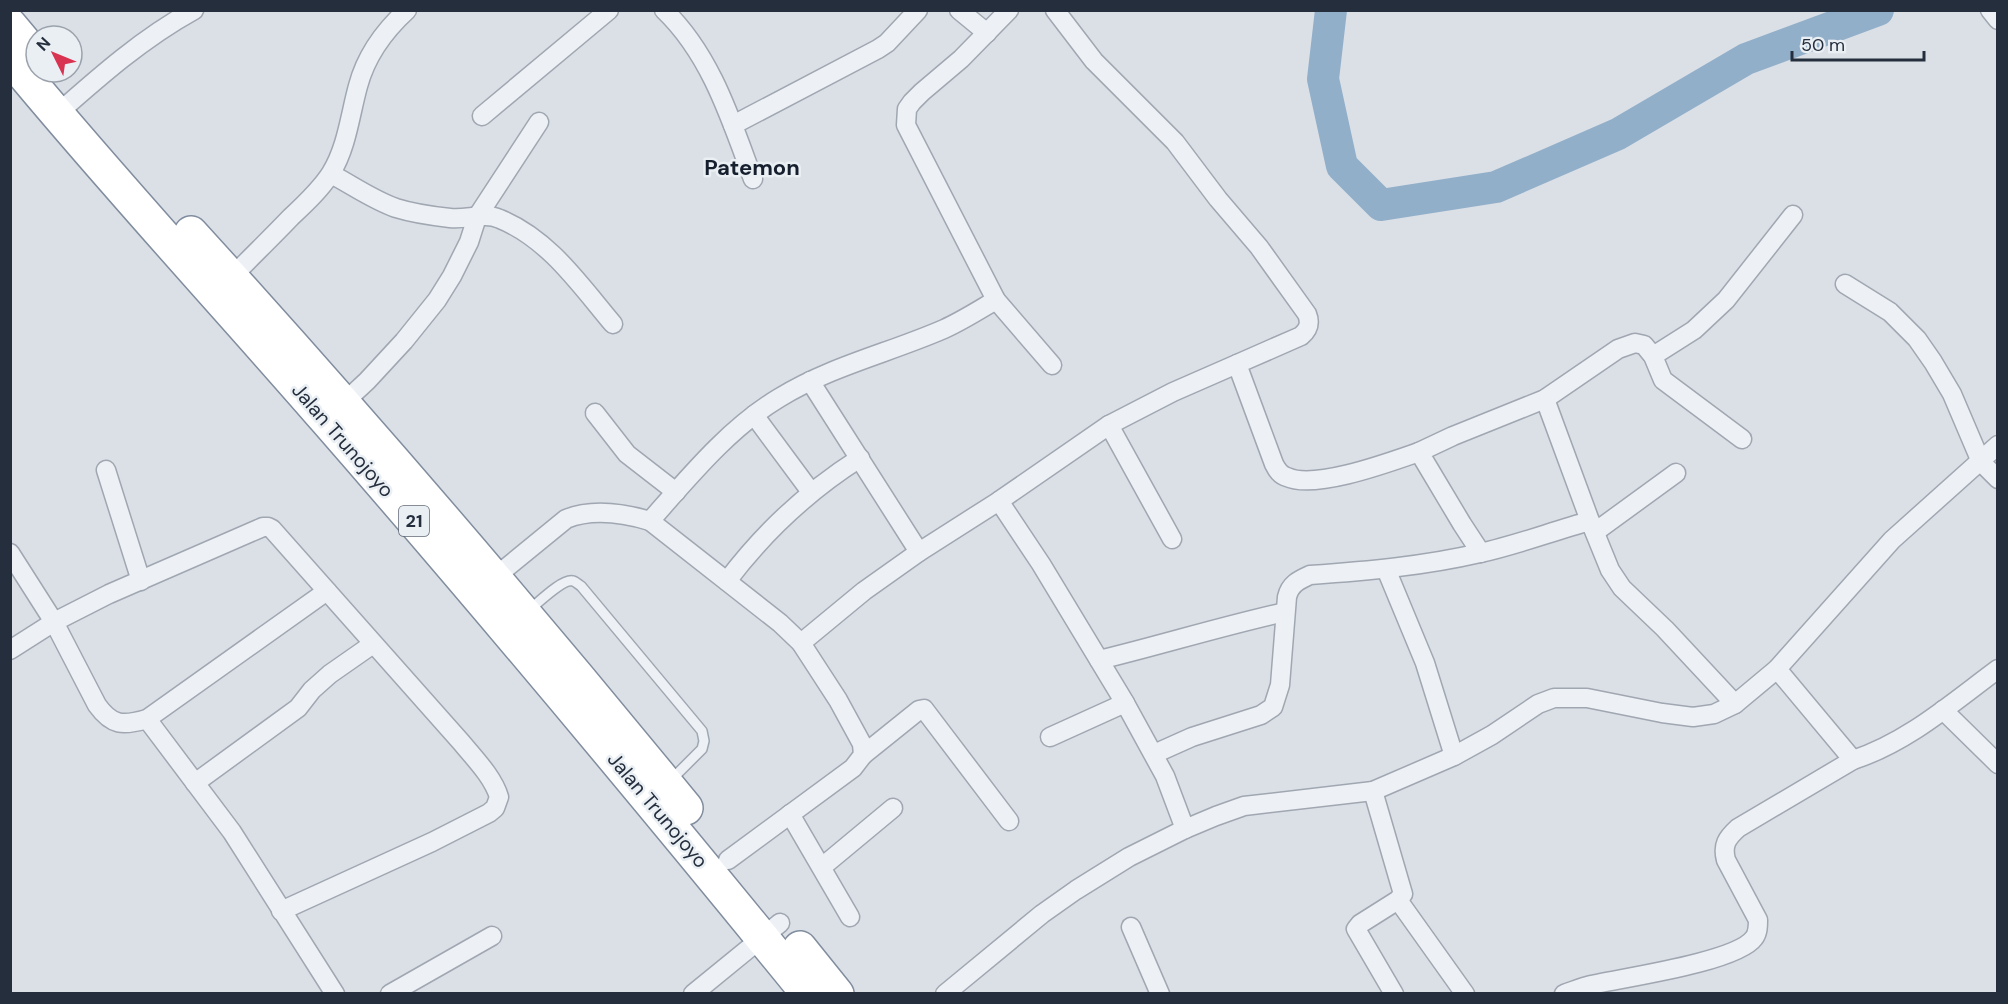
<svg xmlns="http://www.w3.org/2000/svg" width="2008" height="1004" viewBox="0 0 2008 1004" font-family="'DM Sans',sans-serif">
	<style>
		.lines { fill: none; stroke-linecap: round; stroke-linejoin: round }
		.river { stroke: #92afca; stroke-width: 32 }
		.lane-casing { stroke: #a0a7b1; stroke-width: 12 }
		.street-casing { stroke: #a0a7b1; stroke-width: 21 }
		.highway-casing { stroke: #818d9e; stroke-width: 36 }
		.lane { stroke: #edf0f5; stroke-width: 9 }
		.street { stroke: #edf0f5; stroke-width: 18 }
		.highway { stroke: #fff; stroke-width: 33 }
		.labels { text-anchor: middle; stroke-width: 5; stroke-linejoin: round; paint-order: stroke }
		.shield { fill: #eaeff4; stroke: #5f6874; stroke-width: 1.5 }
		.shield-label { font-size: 18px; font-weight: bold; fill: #242e3d }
		.street-label { font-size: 20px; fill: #242e3d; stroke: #eaeff4 }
		.quarter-label { font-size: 22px; font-weight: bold; fill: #161f2e; stroke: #eaeff4 }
	</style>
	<rect width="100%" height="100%" fill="#dbe0e7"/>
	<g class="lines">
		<polyline class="river" points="1331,10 1323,79 1342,166 1381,205 1496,187 1618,134 1746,59 1878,10"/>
		<g class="lane-casing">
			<path id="lane" d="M529,610C538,603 563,578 573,581C575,581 579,585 581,586L702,731L704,741L702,749L670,781"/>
		</g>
		<g class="street-casing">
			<g id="street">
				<path d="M664,10C711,55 731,120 753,179"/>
				<polyline points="959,10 987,33"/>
				<polyline points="1009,10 961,59 922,92 912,102 907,109 906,125 996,300 1052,365"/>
				<path d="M1055,10L1094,61L1175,142L1218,199L1259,247L1307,314C1311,324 1308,330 1301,336L1237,364L1274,464C1277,470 1280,475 1287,477C1315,490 1390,462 1419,452"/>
				<polyline points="1990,10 1998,20"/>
				<path d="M57,114C100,76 143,38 194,10"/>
				<polyline points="482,116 609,10"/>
				<polyline points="733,125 878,49 887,43 918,10"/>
				<path d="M331,174C352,185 373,200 396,208C412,213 432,216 450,218C467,220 484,212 500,219C549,239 580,285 613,324"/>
				<path d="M227,282C248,260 270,239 291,217C305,204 321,189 331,173C347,147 350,115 358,86C366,56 384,31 407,10"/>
				<polyline points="1845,284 1890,312 1917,339 1933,362 1952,394 1981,462 1998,479"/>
				<polyline points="1653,356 1694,330 1726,300 1793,215"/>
				<polyline points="810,381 919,552"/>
				<polyline points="1545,399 1590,521"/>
				<polyline points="338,408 367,381 404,341 437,300 452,276 469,242 477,217 539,122"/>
				<polyline points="595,413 627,454 676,492"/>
				<polyline points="754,415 811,492"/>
				<polyline points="1109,425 1172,539"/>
				<polyline points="106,470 141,581"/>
				<polyline points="999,501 1041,564 1125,703 1165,776 1185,829"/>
				<path d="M650,521C689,477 729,428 779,398C831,366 889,353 944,329C962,321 979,310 996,300"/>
				<polyline points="1595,532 1676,473"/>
				<path d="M10,553L54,622L97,705C112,726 123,726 147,719L327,591"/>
				<polyline points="1481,553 1462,524 1419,452 1453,436 1545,399 1618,349 1635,343 1644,345 1653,356 1663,380 1742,439"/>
				<polyline points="1386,569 1425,663 1454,756"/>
				<path d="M495,577L566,519C593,508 623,513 650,521L780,623L801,643L838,700L862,744L863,755L853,768L728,860"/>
				<path d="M727,581C764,532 808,491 860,458"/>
				<polyline points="801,643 864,591 919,552 999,501 1109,425 1173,392 1237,364"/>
				<path d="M10,650L54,622L109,594L263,527H268L272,529L461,742C475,759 493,777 499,797L495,808L489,813L432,842L281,911"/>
				<path d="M1099,660C1161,645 1222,626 1285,612"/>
				<polyline points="1777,669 1853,760"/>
				<polyline points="1943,710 1998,764"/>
				<polyline points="147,719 232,832 335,994"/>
				<polyline points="1050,737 1125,703"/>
				<path d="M1154,754L1192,737L1261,715L1273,707L1280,685L1287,597C1290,584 1299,580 1310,575C1367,571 1424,566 1480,553C1517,545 1553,531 1590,521L1610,570L1622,588L1665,629L1735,704"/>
				<polyline points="863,755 919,710 924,709 1009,821"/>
				<polyline points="195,783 298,708 312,690 330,674 373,644"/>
				<polyline points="1373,791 1403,894 1398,900 1360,924 1356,929 1394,994"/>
				<polyline points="790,814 850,917"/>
				<polyline points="822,867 893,808"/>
				<polyline points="1398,900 1465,994"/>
				<polyline points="1131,927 1160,994"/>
				<polyline points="390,994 492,936"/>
				<polyline points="693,994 780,923"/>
				<polyline points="945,994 1042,914 1076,890 1129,857 1185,829 1216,816 1244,806 1373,791 1454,756 1492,735 1538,704 1554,698 1587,698 1662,713 1693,717 1714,714 1735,704 1777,669 1892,540 1998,445"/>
				<path d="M1564,994C1573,991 1582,987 1591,985C1622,978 1737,962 1754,938C1758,933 1758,926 1758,920L1726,860C1722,845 1727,838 1738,828L1853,760C1908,742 1952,703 1998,669"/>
			</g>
		</g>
		<g class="highway-casing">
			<g id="highway">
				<polyline points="10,25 36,56"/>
				<path d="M10,58C112,182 222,300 327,421C491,609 650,800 808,994"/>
				<path d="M191,233C361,420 526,612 686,808"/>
				<polyline points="800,948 837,994"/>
			</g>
		</g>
		<use href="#lane" class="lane"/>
		<use href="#street" class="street"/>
		<use href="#highway" class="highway"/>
	</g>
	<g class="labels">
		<rect class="shield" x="399" y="506" width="30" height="30" rx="4.5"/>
		<g class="shield-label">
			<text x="414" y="527">21</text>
		</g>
		<g class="street-label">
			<text transform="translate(343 440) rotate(49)" y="7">Jalan Trunojoyo</text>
			<text transform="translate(658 810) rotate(50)" y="7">Jalan Trunojoyo</text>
		</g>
		<g class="quarter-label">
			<text x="752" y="175">Patemon</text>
		</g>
	</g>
	<rect width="2008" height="1004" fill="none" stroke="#242e3d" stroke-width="24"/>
	<g transform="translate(54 54) rotate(313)"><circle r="28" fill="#eaeff4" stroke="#9ba2ab" stroke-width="1.5"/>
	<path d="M0-4.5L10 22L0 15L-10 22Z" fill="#d83351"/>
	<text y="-9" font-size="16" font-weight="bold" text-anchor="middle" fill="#242e3d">N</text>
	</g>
	<path d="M1792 51v9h132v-9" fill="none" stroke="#242e3d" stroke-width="3"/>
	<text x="1801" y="51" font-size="18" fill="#242e3d" stroke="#eaeff4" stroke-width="4.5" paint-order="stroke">50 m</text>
</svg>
